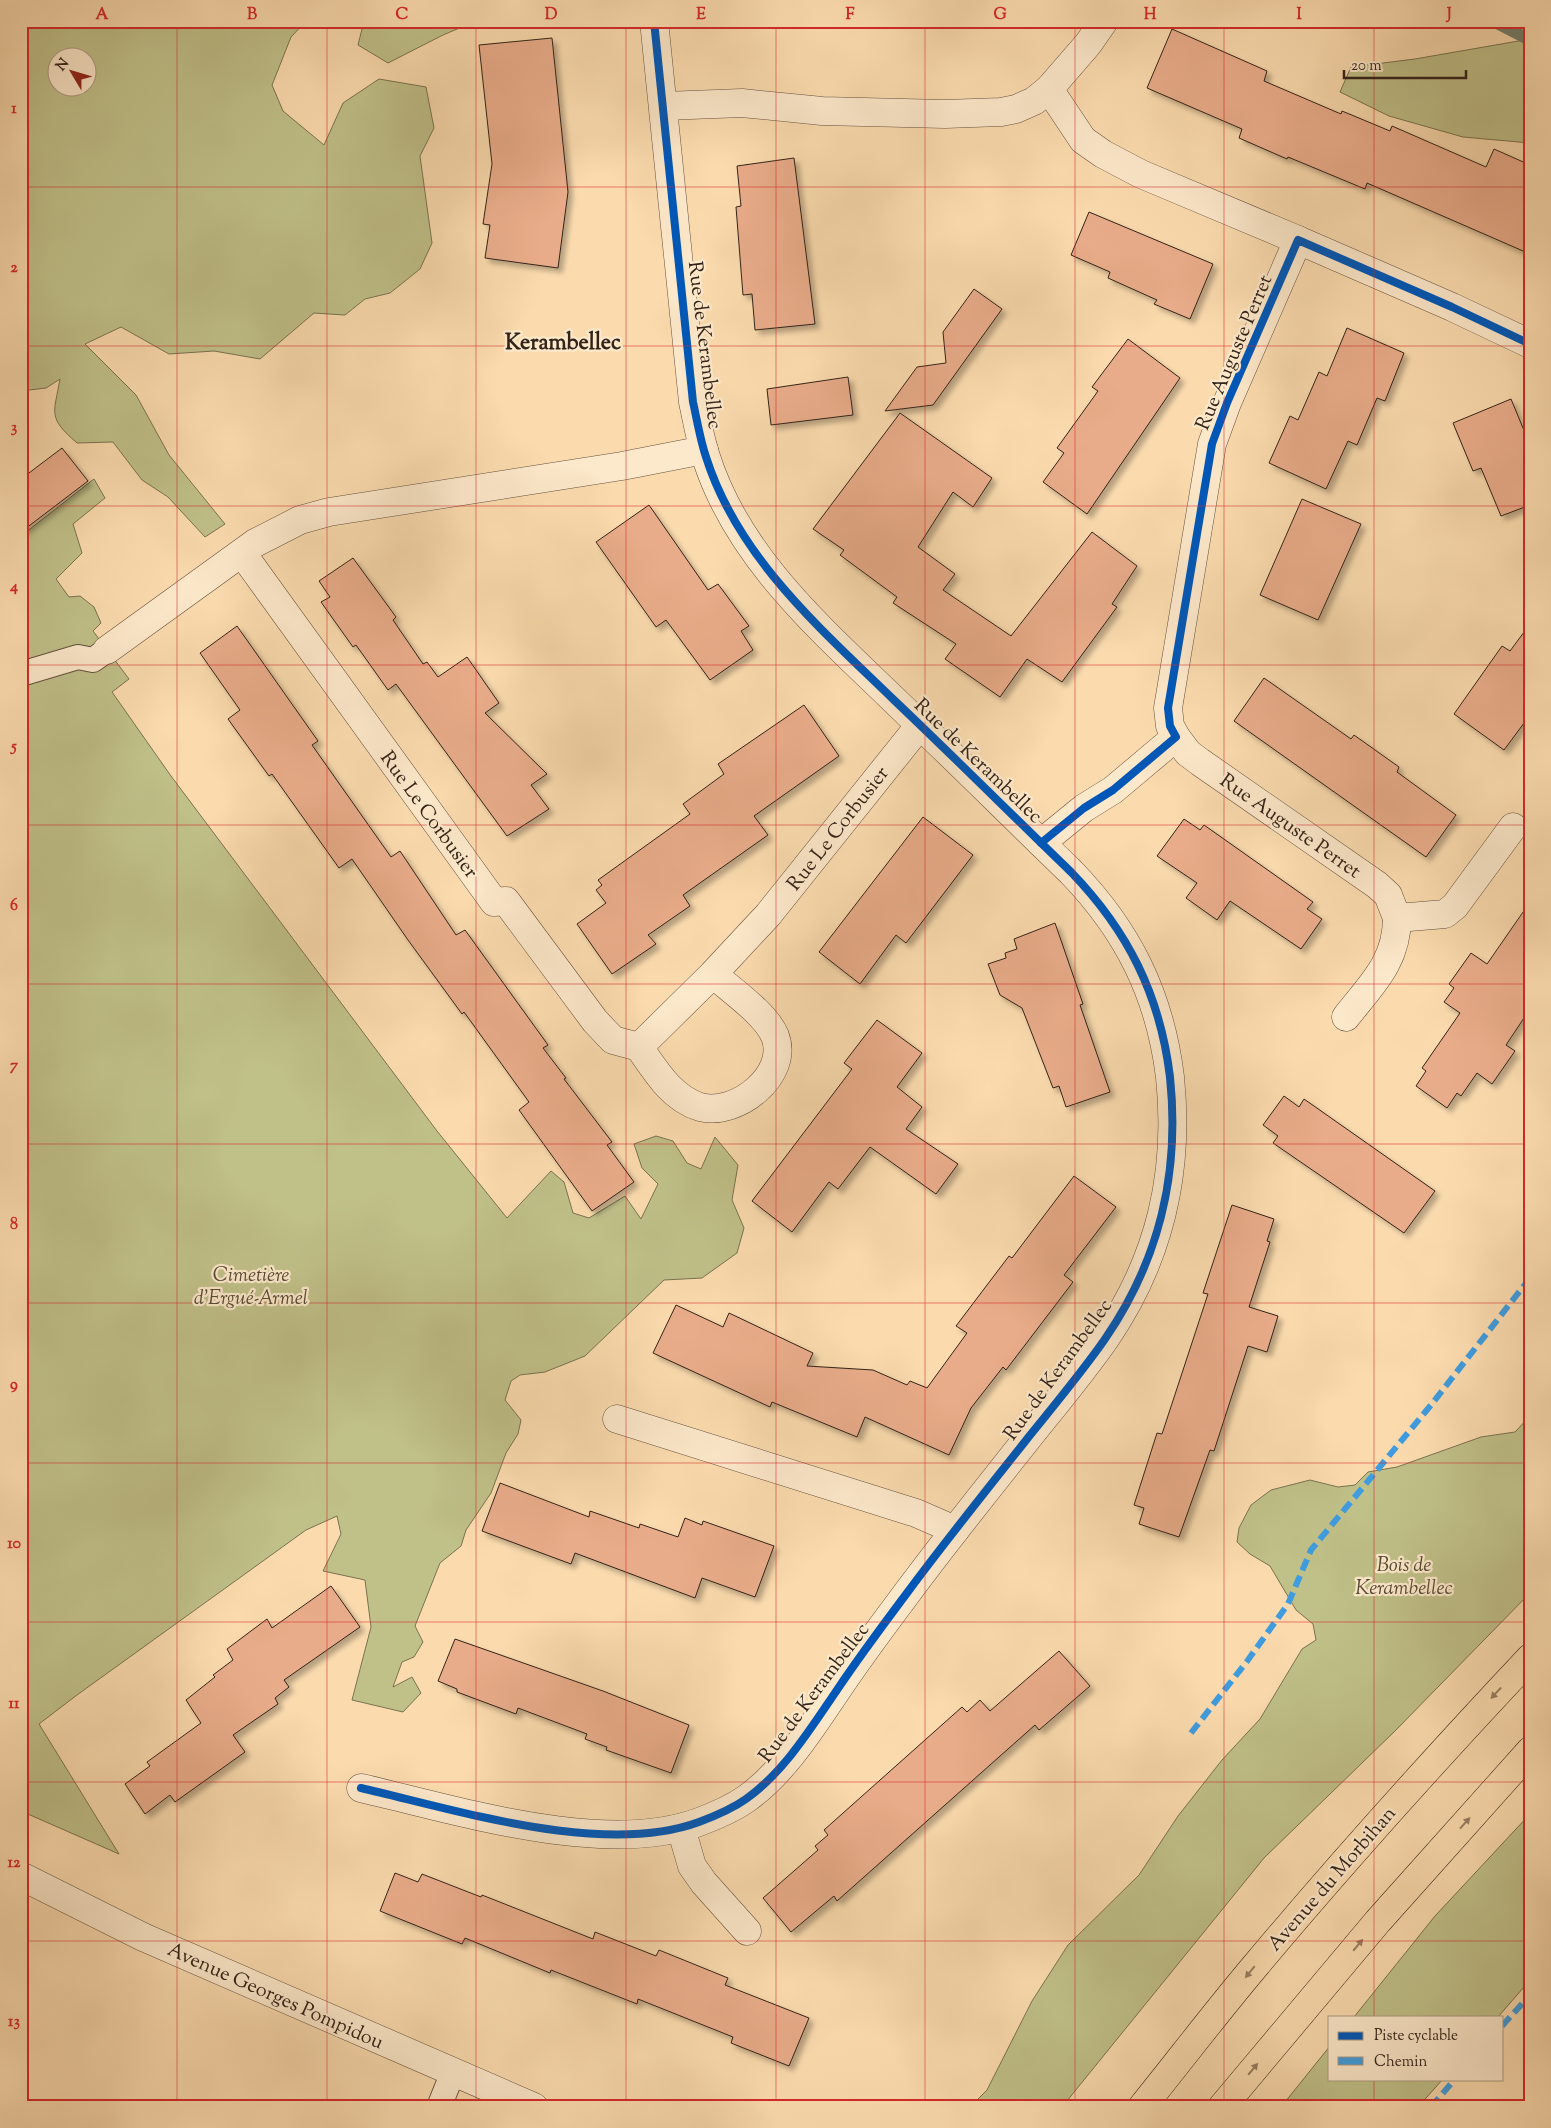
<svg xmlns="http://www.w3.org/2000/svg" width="1551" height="2128" viewBox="0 0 1551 2128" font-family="'Sorts Mill Goudy',serif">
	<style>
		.green { fill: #c0c089; stroke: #7a7251; fill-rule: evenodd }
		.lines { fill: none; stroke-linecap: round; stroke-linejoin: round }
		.stream { stroke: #747f6e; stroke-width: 12 }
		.building { fill: #e9ac8a; stroke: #332319; filter: url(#shadow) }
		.lane-casing { stroke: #65513e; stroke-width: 26 }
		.street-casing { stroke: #65513e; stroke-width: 29 }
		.highway-casing { stroke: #332319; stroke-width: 29 }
		.lane { stroke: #fce8ca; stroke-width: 24 }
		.street { stroke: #fce8ca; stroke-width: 28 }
		.highway { stroke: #fbdbae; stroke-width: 28 }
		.quiet { stroke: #3e9cdf; stroke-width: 6; stroke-dasharray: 12 6; stroke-linecap: butt }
		.cycleway-casing { stroke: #fce8ca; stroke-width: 11 }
		.cycleway { stroke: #0057b8; stroke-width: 8 }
		.oneway { fill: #977f64 }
		.grid { fill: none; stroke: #d62828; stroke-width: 1; stroke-opacity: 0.55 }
		.labels { text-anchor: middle; stroke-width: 4.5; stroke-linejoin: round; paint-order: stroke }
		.street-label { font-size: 20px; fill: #332319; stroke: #fce8ca }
		.park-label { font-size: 20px; font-style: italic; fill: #564a35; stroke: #fce8ca }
		.quarter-label { font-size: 22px; font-weight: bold; fill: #332319; stroke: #fce8ca }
		.neatline { fill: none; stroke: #d62828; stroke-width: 2 }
		.grid-label { font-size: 16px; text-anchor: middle; font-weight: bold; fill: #d62828 }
	</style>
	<defs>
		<filter id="shadow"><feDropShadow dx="4.5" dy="4.5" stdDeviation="2.5" flood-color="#0004"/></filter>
	</defs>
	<rect width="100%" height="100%" fill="#fbdbae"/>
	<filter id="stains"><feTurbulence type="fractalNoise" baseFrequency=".004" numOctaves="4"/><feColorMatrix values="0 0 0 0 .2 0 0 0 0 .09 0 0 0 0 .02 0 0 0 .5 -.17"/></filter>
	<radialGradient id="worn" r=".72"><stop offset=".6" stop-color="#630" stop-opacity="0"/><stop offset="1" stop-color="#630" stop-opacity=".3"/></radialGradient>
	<g class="green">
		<path d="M21,21H306L291,37L272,85L283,111L324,145L343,103L379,79L426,87L434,128L420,156L432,243L420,269L390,293L365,299L345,315L314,313L260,359L214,351L169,354L121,327L85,344L136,395L169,455L225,524L205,537L168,497L142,480L113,442L77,443C47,417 54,414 60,379L46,388L21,391ZM58,58H88V88H58Z"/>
		<polygon points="364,21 476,21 443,35 388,63 358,45"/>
		<polygon points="1530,39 1530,143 1463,137 1389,116 1340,92 1351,67 1415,59"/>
		<polygon points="94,479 105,498 73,524 82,553 56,579 69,597 80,596 94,607 101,623 93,631 129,679 112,692 171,776 437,1131 507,1218 551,1171 564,1182 573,1213 589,1218 625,1196 641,1219 658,1184 642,1168 634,1144 656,1136 673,1141 687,1163 701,1169 715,1137 738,1165 732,1200 744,1228 737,1253 702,1278 664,1280 585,1356 545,1372 520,1375 511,1381 505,1400 521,1420 518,1434 506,1453 491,1493 466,1530 461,1546 440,1563 415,1626 423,1642 414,1657 402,1662 393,1687 412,1677 421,1693 403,1712 352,1700 371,1627 365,1580 323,1571 341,1534 337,1516 306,1530 77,1695 39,1724 119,1854 21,1811 21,593 23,591 21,588 21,536"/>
		<polygon points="1530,1416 1530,1593 1395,1731 1264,1858 1062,2107 970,2107 987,2090 1032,2001 1068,1945 1139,1875 1178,1816 1222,1760 1260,1719 1302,1649 1316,1640 1313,1624 1296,1610 1270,1566 1250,1554 1237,1542 1239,1528 1251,1505 1271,1490 1310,1480 1338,1487 1355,1485 1368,1472 1397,1467 1481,1437 1515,1432"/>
		<polygon points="1530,1814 1530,1980 1498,2017 1354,2017 1435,1916"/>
		<polygon points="1330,2046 1330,2079 1443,2079 1418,2107 1281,2107"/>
	</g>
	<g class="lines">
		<polyline class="stream" points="1493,21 1530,40"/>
	</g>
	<g class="building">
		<polygon points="1172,29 1267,71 1264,81 1341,114 1342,111 1390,131 1392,126 1486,167 1494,149 1530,165 1530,254 1367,183 1365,189 1288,157 1287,159 1239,138 1242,129 1147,88"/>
		<polygon points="552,38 568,192 558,268 485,258 490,225 483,224 492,164 479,45"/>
		<polygon points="794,158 815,324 755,330 752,294 743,295 736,207 741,206 737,166"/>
		<polygon points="1089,212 1213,264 1190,319 1154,304 1157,300 1108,278 1110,272 1071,255"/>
		<polygon points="974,289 1002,309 933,405 885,411 917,367 946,363 943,332"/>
		<polygon points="1347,328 1404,353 1385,401 1377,398 1357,445 1348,441 1326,489 1269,463 1290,416 1298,420 1319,372 1327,376"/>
		<polygon points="1128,339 1180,378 1087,514 1043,482 1064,453 1057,448 1098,391 1092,387"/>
		<polygon points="848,377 853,415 771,425 767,389"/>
		<polygon points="1511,399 1530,445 1530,505 1501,516 1481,468 1473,471 1453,423"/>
		<polygon points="900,413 992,478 973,507 953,492 918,547 955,574 943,590 1011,636 1092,532 1137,566 1112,604 1117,607 1062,682 1027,659 1000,697 945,659 956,644 893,603 897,597 840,555 844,550 813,529"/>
		<polygon points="62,448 88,481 21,532 21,479"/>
		<polygon points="1302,499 1361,524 1318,620 1260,595"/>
		<polygon points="649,505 708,590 718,584 749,626 741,631 753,650 710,680 666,620 656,627 596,542"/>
		<polygon points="353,558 396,617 393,620 423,664 427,662 438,677 467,657 499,703 485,713 547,774 531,785 549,809 507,836 396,684 388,690 356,645 353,647 321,602 330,597 319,581"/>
		<polygon points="1530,624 1530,715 1504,750 1454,714 1502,646 1510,651"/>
		<polygon points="237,626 318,741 312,745 391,857 400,851 456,935 465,930 548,1045 543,1048 566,1078 564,1079 612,1142 607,1145 634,1182 592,1211 519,1110 529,1102 464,1012 462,1014 408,940 352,859 339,868 272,774 269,776 228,719 240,710 200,653"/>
		<polygon points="1264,678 1351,739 1354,735 1399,767 1397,772 1456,815 1426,857 1234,721"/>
		<polygon points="804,705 839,756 754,816 768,835 683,895 690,906 648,935 656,944 612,974 577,924 606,903 596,890 602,885 598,880 690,814 683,804 724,774 718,764"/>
		<polygon points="923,817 973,855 906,943 896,935 860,984 819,952"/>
		<polygon points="1184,819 1200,830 1204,825 1313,902 1307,909 1322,919 1301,949 1230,901 1217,920 1186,898 1197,883 1157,856"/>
		<polygon points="1530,902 1530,1009 1506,1045 1515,1051 1492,1084 1477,1073 1461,1096 1457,1093 1447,1108 1416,1086 1426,1071 1422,1068 1460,1013 1444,1002 1454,988 1449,984 1471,953 1487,964"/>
		<polygon points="1055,923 1083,1004 1080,1005 1110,1092 1066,1107 1059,1086 1053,1088 1022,1008 1000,995 988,964 1006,958 1005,953 1017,949 1014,939"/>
		<polygon points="877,1020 922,1053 897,1087 922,1107 906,1129 958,1164 936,1194 870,1147 838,1189 829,1182 792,1232 752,1201 852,1069 844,1063"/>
		<polygon points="1284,1096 1299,1107 1304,1099 1435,1191 1404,1233 1273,1143 1278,1136 1263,1125"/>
		<polygon points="1074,1176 1116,1207 1064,1275 1073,1282 1006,1370 1003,1367 971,1408 949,1455 865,1417 857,1437 772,1402 770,1407 653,1353 676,1305 723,1327 729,1313 813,1353 807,1366 873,1370 907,1385 910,1381 927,1388 967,1333 956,1326 1009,1256 1012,1258"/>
		<polygon points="1232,1205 1274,1219 1267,1241 1270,1242 1249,1307 1278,1316 1267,1352 1248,1346 1214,1451 1210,1450 1179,1537 1139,1524 1144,1508 1134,1505 1157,1433 1162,1434 1208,1294 1203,1293"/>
		<polygon points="500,1483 589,1517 590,1511 639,1528 640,1524 678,1537 685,1518 702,1525 703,1521 774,1546 755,1597 702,1578 695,1598 575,1553 571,1564 482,1531"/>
		<polygon points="331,1586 360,1627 284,1680 289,1687 275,1698 278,1704 233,1735 245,1752 175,1802 170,1795 145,1814 125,1784 150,1766 147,1762 201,1723 186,1700 215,1677 213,1675 233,1660 227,1649 267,1619 272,1628"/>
		<polygon points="455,1639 603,1691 689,1725 671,1773 606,1750 607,1747 585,1739 587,1734 518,1708 516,1714 457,1692 457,1689 438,1681"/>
		<polygon points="1059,1651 1090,1686 1039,1730 1035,1725 837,1901 834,1896 791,1932 763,1898 818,1850 815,1846 828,1835 824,1830 962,1707 967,1712 980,1700 990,1711"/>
		<polygon points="395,1873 418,1882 422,1874 481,1897 482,1895 593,1939 595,1932 656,1956 659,1950 728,1978 725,1985 809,2018 789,2066 731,2043 733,2037 638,1999 637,2004 551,1970 550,1973 465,1938 462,1944 380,1911"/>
	</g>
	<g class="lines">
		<g class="lane-casing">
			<g id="lane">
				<polyline points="21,674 78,657 93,660 107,650"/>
				<polyline points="439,2107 453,2072"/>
			</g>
		</g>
		<g class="street-casing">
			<g id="street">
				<polyline points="1049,89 1083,140 1103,154 1141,174 1298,240"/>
				<polyline points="664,106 742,103 822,111 945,114 1001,112 1016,109 1034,101 1049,89 1088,44 1104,21"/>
				<polyline points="242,553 494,902 506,901 595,1021 613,1040 639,1047"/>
				<polyline points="107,650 255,543 300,520 329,512 622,466 704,450"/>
				<polyline points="1176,737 1188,753 1200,762 1377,885 1388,895 1397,918 1445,914 1455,906 1513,827"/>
				<polyline points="1041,843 1084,808 1113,790 1176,737 1170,726 1168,708 1212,444 1227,403 1298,240 1452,307 1530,344"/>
				<path d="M713,974C731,990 766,1014 775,1036C790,1075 736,1117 700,1107C671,1098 655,1070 639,1047L713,974L768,915L920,725"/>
				<path d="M1346,1017C1371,985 1397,962 1397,918"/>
				<polyline points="617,1419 916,1513 955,1530"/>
				<path d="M361,1788C457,1810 604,1857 699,1822C715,1816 732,1809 746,1799C784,1772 811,1728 837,1690C859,1657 883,1625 907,1593C947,1539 989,1487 1031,1434C1056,1403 1082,1372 1105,1339C1160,1259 1180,1173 1170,1077C1160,995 1128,931 1071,872C1012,815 954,757 894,700C821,629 738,558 706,457C700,439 697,420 693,402L654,21"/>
				<polyline points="681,1828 692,1866 704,1883 747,1931"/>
				<polyline points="21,1876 143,1937 534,2107"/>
			</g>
		</g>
		<g class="highway-casing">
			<g id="highway">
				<path d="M1142,2107C1180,2060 1217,2011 1256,1965C1344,1860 1436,1758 1530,1658"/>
				<polyline points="1222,2107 1378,1921 1530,1751"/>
			</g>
		</g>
		<use href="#lane" class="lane"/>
		<use href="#street" class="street"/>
		<use href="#highway" class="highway"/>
		<g class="quiet">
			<polyline points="1191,1733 1248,1660 1288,1604 1311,1550 1431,1405 1530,1278"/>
			<polyline points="1502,2026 1530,1995"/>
			<polyline points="1431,2107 1455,2079"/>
		</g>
		<g class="cycleway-casing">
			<g id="cycleway">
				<polyline points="1041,843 1084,808 1113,790 1176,737 1170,726 1168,708 1212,444 1227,403 1298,240 1452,307 1530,344"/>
				<path d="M361,1788C457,1810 604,1857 699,1822C715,1816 732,1809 746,1799C784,1772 811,1728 837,1690C859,1657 883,1625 907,1593C947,1539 989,1487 1031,1434C1056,1403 1082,1372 1105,1339C1160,1259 1180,1173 1170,1077C1160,995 1128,931 1071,872C1012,815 954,757 894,700C821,629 738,558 706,457C700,439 697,420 693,402L654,21"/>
			</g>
		</g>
		<use href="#cycleway" class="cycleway"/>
	</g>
	<defs><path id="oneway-solid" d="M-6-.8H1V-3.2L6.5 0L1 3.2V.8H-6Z" transform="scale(1.25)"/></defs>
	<g class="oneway">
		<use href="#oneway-solid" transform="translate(1496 1693) rotate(133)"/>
		<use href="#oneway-solid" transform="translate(1465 1823) rotate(-48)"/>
		<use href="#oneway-solid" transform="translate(1358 1945) rotate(-50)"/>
		<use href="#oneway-solid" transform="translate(1250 1972) rotate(129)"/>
		<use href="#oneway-solid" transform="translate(1253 2069) rotate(-50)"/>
	</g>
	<path class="grid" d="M177,21V2107M327,21V2107M476,21V2107M626,21V2107M776,21V2107M925,21V2107M1075,21V2107M1224,21V2107M1374,21V2017M21,187H1530M21,346H1530M21,506H1530M21,665H1530M21,825H1530M21,984H1530M21,1144H1530M21,1303H1530M21,1463H1530M21,1622H1530M21,1782H1530M21,1941H1530M1374,2079V2107"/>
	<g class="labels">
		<g class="street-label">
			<text transform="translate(706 345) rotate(83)" y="7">Rue de Kerambellec</text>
			<text transform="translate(1233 352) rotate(-67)" y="7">Rue Auguste Perret</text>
			<text transform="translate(979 760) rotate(44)" y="7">Rue de Kerambellec</text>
			<text transform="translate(430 814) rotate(54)" y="7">Rue Le Corbusier</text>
			<text transform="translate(1291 825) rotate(35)" y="7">Rue Auguste Perret</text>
			<text transform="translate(837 828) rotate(-52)" y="7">Rue Le Corbusier</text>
			<text transform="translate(1057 1369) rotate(-54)" y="7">Rue de Kerambellec</text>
			<text transform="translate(813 1692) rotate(-53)" y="7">Rue de Kerambellec</text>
			<text transform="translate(1331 1878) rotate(-49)" y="7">Avenue du Morbihan</text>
			<text transform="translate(276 1995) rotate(24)" y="7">Avenue Georges Pompidou</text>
		</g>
		<g class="park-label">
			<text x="251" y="1281">Cimetière<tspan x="251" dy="23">d'Ergué-Armel</tspan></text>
			<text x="1404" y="1571">Bois de<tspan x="1404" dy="23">Kerambellec</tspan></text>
		</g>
		<g class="quarter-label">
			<text x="563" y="349">Kerambellec</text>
		</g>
	</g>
	<rect width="1551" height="2128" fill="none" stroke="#fbdbae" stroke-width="55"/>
	<rect x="1328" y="2016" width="175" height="65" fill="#fce8ca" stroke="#ac9983"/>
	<rect x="1338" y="2032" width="25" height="8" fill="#0057b8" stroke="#ac9983"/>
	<text x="1374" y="2040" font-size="15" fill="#332319">Piste cyclable</text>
	<rect x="1338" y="2057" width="25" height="8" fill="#3e9cdf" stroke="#ac9983"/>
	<text x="1374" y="2066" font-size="15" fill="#332319">Chemin</text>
	<g transform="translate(72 72) rotate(308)"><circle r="24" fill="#fce8ca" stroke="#ac9983"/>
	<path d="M0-4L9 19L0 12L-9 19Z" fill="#8f2418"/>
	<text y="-8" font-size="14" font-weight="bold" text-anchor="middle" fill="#332319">N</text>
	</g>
	<path d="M1344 70v8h122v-8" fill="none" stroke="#332319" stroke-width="2.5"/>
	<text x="1351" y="70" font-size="15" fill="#332319" stroke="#fce8ca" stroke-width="4" paint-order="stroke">20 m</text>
	<rect x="28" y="28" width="1496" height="2072" class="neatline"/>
	<g class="grid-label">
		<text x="102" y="19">A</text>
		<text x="252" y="19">B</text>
		<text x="402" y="19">C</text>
		<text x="551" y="19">D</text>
		<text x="701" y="19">E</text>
		<text x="850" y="19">F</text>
		<text x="1000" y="19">G</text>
		<text x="1150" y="19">H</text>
		<text x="1299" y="19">I</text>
		<text x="1449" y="19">J</text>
		<text x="14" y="113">1</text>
		<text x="14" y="272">2</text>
		<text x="14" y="432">3</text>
		<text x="14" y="591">4</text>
		<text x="14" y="751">5</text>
		<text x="14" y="910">6</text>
		<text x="14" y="1070">7</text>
		<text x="14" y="1229">8</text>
		<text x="14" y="1389">9</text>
		<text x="14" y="1548">10</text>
		<text x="14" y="1708">11</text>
		<text x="14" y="1867">12</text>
		<text x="14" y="2026">13</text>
	</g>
	<rect width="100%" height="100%" filter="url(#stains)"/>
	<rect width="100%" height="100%" fill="url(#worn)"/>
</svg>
